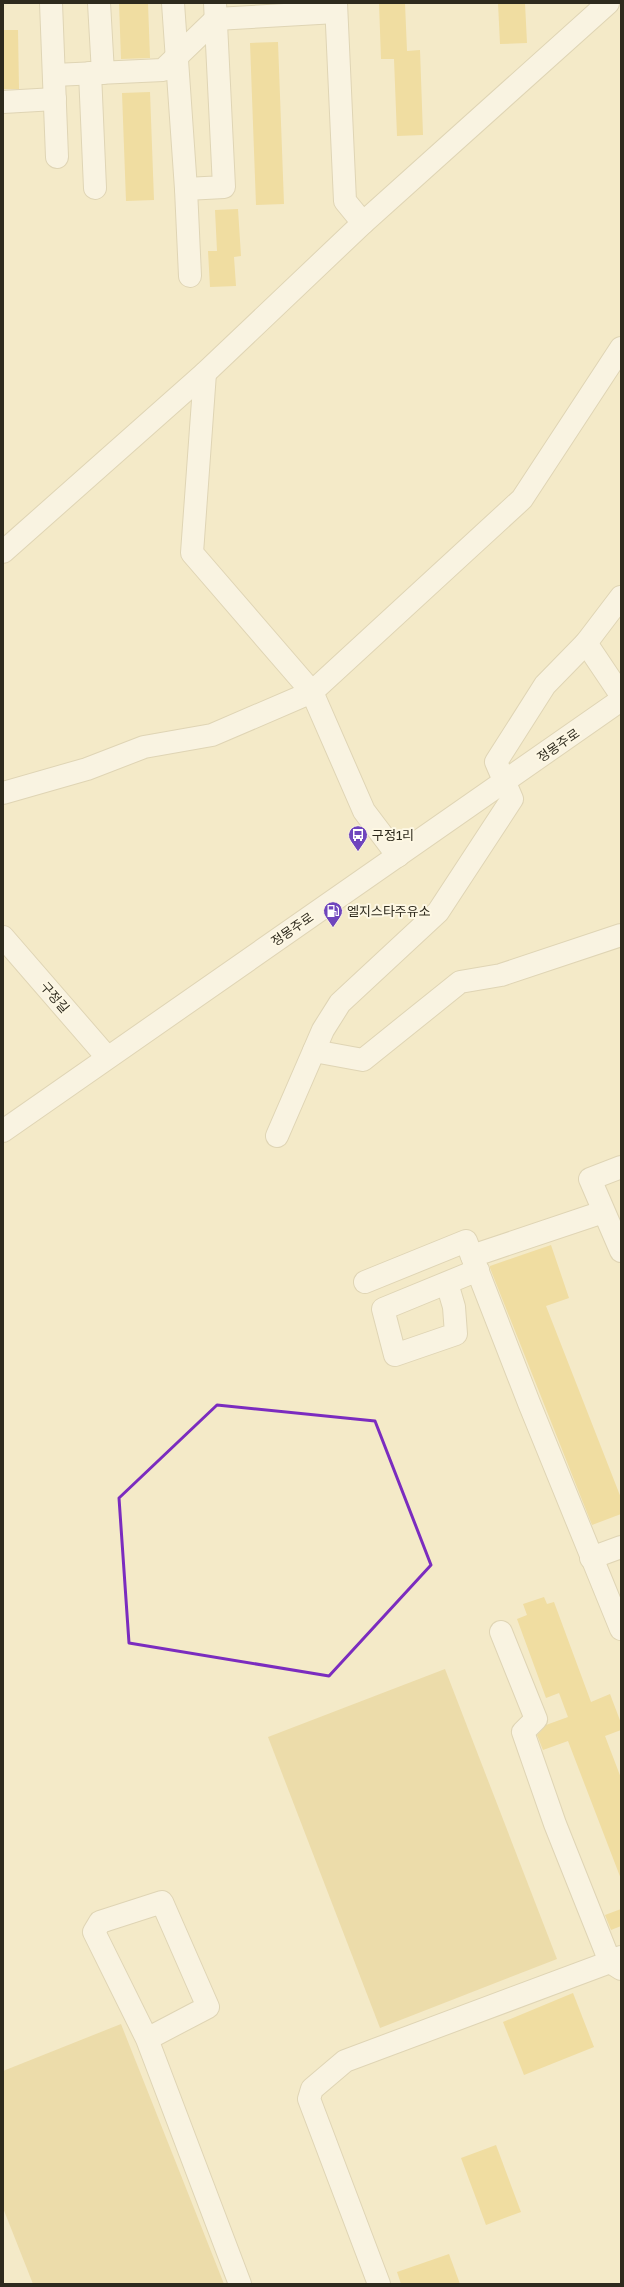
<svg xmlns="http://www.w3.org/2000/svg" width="624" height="2287" viewBox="0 0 624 2287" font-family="'Golos Text','Noto Sans KR',sans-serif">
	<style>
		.green { fill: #e2cc85 }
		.building { fill: #eace72 }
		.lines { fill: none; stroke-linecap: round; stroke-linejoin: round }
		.minor-casing { stroke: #c6bc9c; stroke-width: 24 }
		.major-casing { stroke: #c6bc9c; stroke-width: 24 }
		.minor { stroke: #fff; stroke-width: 22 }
		.major { stroke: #fff; stroke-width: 22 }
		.marked { fill: none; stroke: #7b2cbf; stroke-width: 3; stroke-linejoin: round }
		.labels { text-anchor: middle; stroke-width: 4; stroke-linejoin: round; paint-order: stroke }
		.street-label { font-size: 13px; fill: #2e2a1d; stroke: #fdf7e3 }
		.poi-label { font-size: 13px; fill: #2e2a1d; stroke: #fdf7e3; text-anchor: start }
	</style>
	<rect width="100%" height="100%" fill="#f4eac8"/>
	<g class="green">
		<polygon points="445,1669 557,1959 380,2028 268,1737"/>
		<polygon points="121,2024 224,2284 33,2284 3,2208 3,2071"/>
	</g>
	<g class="building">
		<polygon points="119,3 148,3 150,58 121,59"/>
		<polygon points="379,3 405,3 407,51 420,50 423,135 397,136 394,59 381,59"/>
		<polygon points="498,3 525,3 527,43 500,44"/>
		<polygon points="3,30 18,30 19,89 3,89"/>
		<polygon points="278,42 284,204 256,205 250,43"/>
		<polygon points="150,92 154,200 126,201 122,93"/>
		<polygon points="238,209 241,256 234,257 236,286 210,287 208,251 217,251 215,210"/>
		<polygon points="551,1245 569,1298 546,1306 621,1498 621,1514 592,1525 490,1268 490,1266"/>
		<polygon points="544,1597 547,1604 554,1602 591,1702 610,1694 621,1723 621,1730 605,1736 621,1778 621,1879 568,1741 543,1750 537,1735 546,1725 568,1717 559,1693 546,1698 517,1619 527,1615 523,1604"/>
		<polygon points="621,1909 621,1926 611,1930 605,1915"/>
		<polygon points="573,1993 594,2047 524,2075 503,2022"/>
		<polygon points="496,2145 521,2212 486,2225 461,2158"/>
		<polygon points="449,2254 460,2284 401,2284 397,2272"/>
	</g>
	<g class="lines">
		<g class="minor-casing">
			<g id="minor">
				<polyline points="51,3 57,157"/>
				<polyline points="99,3 103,73"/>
				<polyline points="173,3 186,189"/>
				<polyline points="336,3 345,201 363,223"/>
				<polyline points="90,73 95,188"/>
				<polyline points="54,75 163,70 216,19 336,12"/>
				<polyline points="3,102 55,99"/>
				<polyline points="190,276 186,189 224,187 215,3"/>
				<polyline points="205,373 192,553 312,692 364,811 398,856"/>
				<polyline points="3,552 205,373 363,223 608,3"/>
				<polyline points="586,643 621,695"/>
				<polyline points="3,793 87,769 144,747 212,735 312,692 522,499 621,348"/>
				<polyline points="3,937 107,1057"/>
				<polyline points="314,1051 363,1060 460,982 501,975 621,935"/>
				<polyline points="277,1136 323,1030 340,1003 438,912 512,799 496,762 545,685 586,643 621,597"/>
				<polyline points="621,1167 590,1179 621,1251"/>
				<polyline points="472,1256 603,1212"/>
				<polyline points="365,1282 466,1241 529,1403 621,1629"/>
				<polyline points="447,1283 454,1307 456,1334 395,1355 383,1309 478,1270"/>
				<polyline points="591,1558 621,1547"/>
				<polyline points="501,1632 536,1719 523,1732 555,1824 610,1962 621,1957"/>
				<polyline points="147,2039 208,2007 162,1902 100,1922 94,1932 147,2039 240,2284"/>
				<polyline points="379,2284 309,2099 312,2089 345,2061 610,1962 621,1969"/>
			</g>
		</g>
		<g class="major-casing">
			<polyline id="major" points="3,1131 621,700"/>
		</g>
		<use href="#minor" class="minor"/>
		<use href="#major" class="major"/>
	</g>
	<path d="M0 0H624V2287H0ZM217,1405L375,1421L431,1565L329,1676L129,1643L119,1498Z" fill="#f4eac8" fill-opacity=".55" fill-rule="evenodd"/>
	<path class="marked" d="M217,1405L375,1421L431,1565L329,1676L129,1643L119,1498Z"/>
	<defs>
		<g id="bus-pin" transform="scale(1)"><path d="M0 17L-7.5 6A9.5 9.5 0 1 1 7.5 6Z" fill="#6f45bd" stroke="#fdf7e3"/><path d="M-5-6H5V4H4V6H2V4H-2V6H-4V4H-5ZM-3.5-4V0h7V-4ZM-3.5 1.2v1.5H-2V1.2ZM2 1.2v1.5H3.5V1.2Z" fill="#fff"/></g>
		<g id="fuel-pin" transform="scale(1)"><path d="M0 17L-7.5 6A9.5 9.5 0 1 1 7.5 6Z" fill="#6f45bd" stroke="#fdf7e3"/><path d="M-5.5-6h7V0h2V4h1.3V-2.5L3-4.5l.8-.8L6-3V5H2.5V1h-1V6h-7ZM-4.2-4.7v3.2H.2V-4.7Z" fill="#fff"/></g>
	</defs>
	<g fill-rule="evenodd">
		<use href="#bus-pin" x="358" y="835"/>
		<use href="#fuel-pin" x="333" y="911"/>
	</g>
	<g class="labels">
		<g class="street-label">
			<text transform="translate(558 745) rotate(-35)" y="5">정몽주로</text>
			<text transform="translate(292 929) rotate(-35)" y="5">정몽주로</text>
			<text transform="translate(55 997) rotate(49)" y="5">구정길</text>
		</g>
		<g class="poi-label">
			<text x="372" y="840">구정1리</text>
			<text x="347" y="916">엘지스타주유소</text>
		</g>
	</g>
	<rect width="624" height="2287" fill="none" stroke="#2e2a1d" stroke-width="8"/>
</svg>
